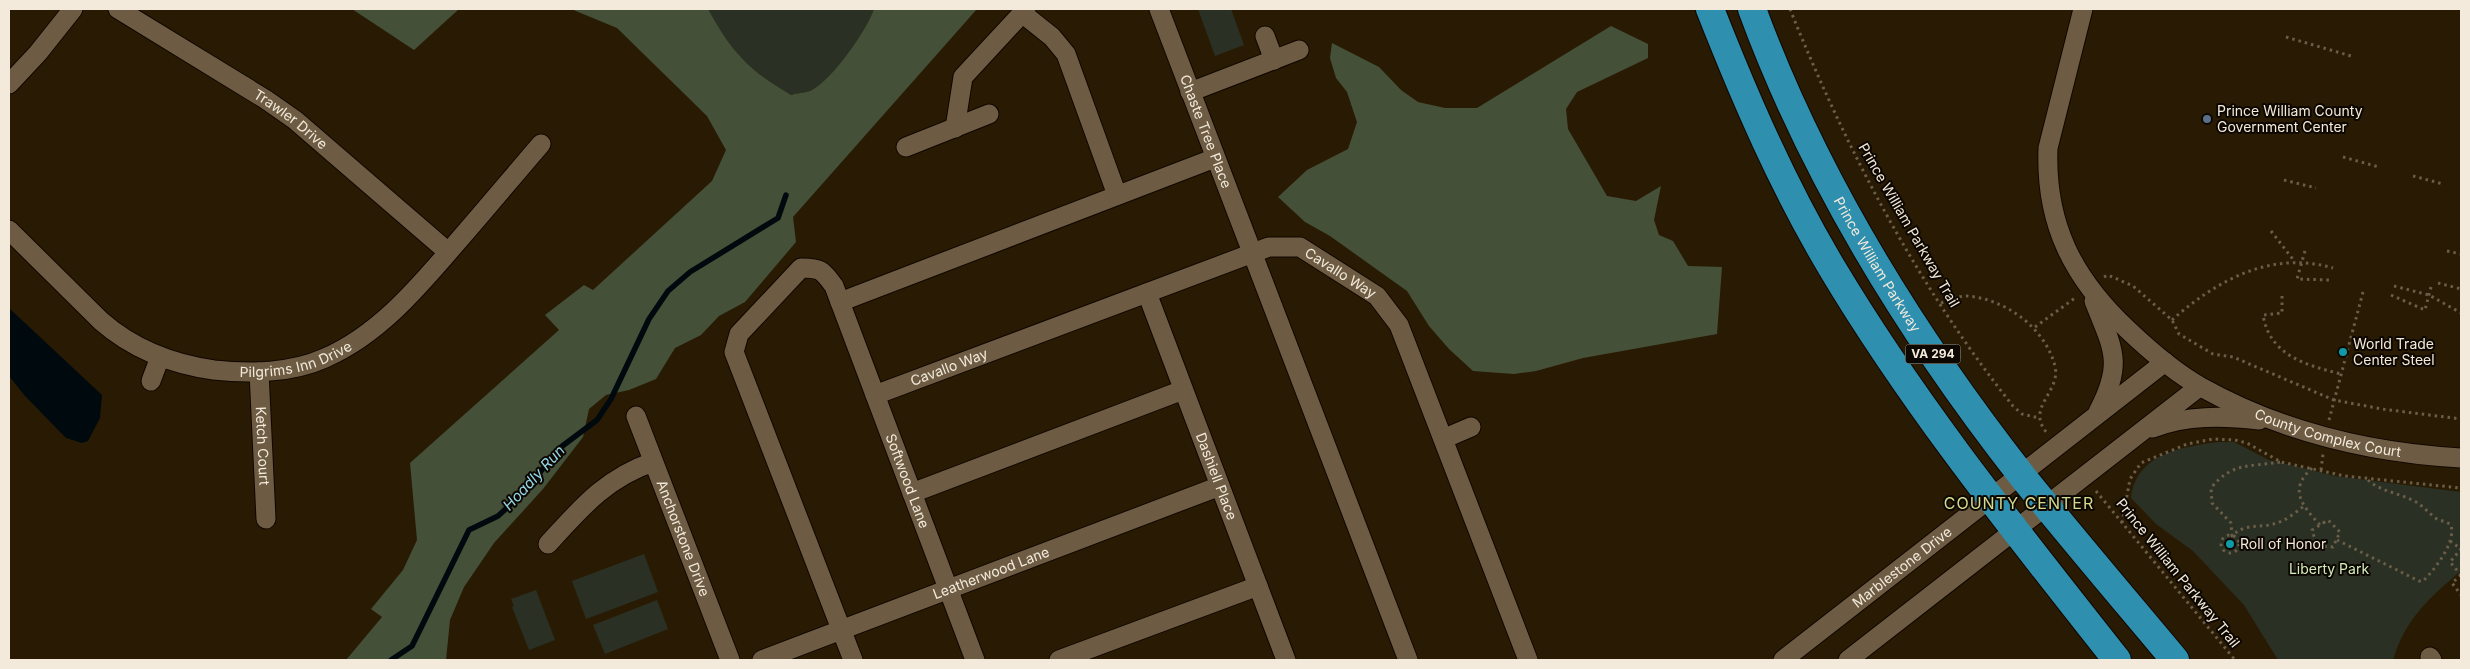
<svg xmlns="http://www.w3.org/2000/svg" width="2470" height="669" viewBox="0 0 2470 669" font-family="Inter,sans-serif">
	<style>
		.green { fill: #2a3023 }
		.forest { fill: #455038 }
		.water { fill: #00090e }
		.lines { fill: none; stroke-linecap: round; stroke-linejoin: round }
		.stream { stroke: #00090e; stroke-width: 5.5 }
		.minor-casing { stroke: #110600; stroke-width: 21 }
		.highway-casing { stroke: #110600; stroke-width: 30 }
		.path { stroke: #6a5e49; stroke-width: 3; stroke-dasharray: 2.5 4; stroke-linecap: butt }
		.minor { stroke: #6d5c43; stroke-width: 19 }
		.highway { stroke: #2e8faf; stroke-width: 28 }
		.service-dot { fill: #5c6f8a; stroke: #0d0701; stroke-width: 2 }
		.culture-dot { fill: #0f9aa8; stroke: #0d0701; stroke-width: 2 }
		.labels { text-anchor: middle; stroke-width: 4; stroke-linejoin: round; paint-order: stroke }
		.shield { fill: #0d0701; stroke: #aea69a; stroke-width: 1 }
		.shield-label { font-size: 12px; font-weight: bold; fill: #f3eadb }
		.poi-label { font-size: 14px; fill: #f3eadb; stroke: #0d0701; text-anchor: start }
		.street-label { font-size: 14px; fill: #f3eadb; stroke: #0d0701 }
		.park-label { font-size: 14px; fill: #d5edbb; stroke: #0d0701 }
		.water-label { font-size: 15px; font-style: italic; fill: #93d6e7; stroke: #0d0701 }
		.quarter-label { font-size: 16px; letter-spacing: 1px; fill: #d3db8e; stroke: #0d0701 }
	</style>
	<rect width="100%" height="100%" fill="#291b03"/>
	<g class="green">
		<path d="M708,9H874C866,31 832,82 810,91C804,93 797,93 791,95C747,69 732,53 708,9Z"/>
		<polygon points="1198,9 1231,9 1244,45 1215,56"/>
		<path d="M2218,442H2234L2269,460L2335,476L2461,492V571C2430,597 2405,619 2393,660H2278L2244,605L2193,551L2156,524L2131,498C2136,454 2181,447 2218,442Z"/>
		<polygon points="644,554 658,592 586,619 572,581"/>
		<polygon points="536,590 555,640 529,650 512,607 514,606 511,599"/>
		<polygon points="657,600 668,629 605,654 593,625"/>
	</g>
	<g class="forest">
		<polygon points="352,9 459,9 414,50"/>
		<path d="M571,9H708C731,51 748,70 791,95C797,93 804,93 810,91C832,81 866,31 874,9H977L793,217L796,242L745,302L719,316L701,335L675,348L656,379L629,390L606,395L589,409L583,437L543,489L494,543L464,587L450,620L446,660H346L382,617L371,609L403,570L417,540L410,463L559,330L545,315L584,285L593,290L712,181L726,150L707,116L617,28Z"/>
		<polygon points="1611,26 1648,44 1648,58 1577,92 1566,109 1568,129 1607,196 1636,201 1661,186 1654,220 1659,235 1673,241 1688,266 1722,267 1717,334 1583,358 1536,371 1514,374 1473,371 1449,349 1429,326 1407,291 1330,236 1305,222 1278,197 1307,170 1348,149 1357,122 1347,92 1336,78 1330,58 1332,43 1379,67 1401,90 1418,102 1445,108 1477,108"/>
	</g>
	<polygon class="water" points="9,308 102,395 100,418 88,441 82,443 66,438 25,396 9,376"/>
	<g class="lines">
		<polyline class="stream" points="391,660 412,646 469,530 498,516 522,494 561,447 597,420 611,399 649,319 668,291 690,272 778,218 786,195"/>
		<g class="minor-casing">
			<g id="minor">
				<path id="s1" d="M118,9L265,99L295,120L448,252"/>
				<path id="s2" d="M1159,9L1408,660"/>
				<path id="s3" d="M2083,9L2048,148C2045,224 2073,278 2127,329C2149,350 2174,372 2201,387C2280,431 2371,453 2461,458"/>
				<polyline points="1022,13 1052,37 1066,54 1117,195"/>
				<polyline points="1265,36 1274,60"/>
				<polyline points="9,84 38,53 73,9"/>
				<polyline points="1190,92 1299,50"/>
				<polyline points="955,128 963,77 1026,9"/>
				<polyline points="906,147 989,114"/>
				<path id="s4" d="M9,230L101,321C133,349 171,364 214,370C249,374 292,373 325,358C383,333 425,279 465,233C491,203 516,173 541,144"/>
				<path id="s5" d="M1147,293L1286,660"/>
				<path d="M2094,301C2113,349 2124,363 2098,412"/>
				<polyline points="840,302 1215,158"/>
				<path id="s6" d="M259,372L266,519"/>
				<polyline points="151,381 160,357"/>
				<path id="s7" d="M875,395L1269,247H1300L1377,296L1399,325L1528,660"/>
				<path id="s8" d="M636,416L730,660"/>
				<path d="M2153,428C2187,415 2223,416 2259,420"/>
				<polyline points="1443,439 1471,427"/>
				<polyline points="912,493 1183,390"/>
				<path d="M548,544C581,508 606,478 653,462"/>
				<polyline points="2430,657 2432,660"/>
				<path id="s9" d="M762,660L1220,486"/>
				<path id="s10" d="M853,660L734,352L739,334L801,268C821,268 822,270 834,286L975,660"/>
				<polyline points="1059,660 1258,586"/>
				<path id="s11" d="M1783,660L2165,362"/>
				<polyline points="1848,660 2199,387"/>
			</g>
		</g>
		<g class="highway-casing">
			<g id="highway">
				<path d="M1710,9C1745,98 1783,186 1832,268C1915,407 2017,533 2117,660"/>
				<path id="s12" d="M1752,9C1814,178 1911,334 2022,476C2072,538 2124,599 2175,660"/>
			</g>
		</g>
		<g class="path">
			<path d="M1790,9C1846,149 1918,287 2013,406L2022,414L2039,418"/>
			<polyline points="2286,37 2351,56"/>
			<polyline points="2343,157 2379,167"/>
			<polyline points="2413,176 2443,184"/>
			<polyline points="2284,180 2316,188"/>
			<polyline points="2271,231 2295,262"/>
			<polyline points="2305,251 2297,279 2329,280"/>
			<polyline points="2447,251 2461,254"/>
			<polyline points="2104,277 2108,275 2133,286 2172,320 2179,334 2213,354 2233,357 2334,400 2382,409 2461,419"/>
			<polyline points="2438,283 2461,289"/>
			<polyline points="2394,286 2429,295 2461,313"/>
			<polyline points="2391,295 2425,310 2431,287"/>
			<path d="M2282,296V313L2263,315C2270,356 2306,365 2341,374"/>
			<path d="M1941,303C1949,300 1958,296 1967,296C2006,299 2045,328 2055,366C2061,393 2025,407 2047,433"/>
			<path d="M2172,320C2217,280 2272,250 2333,268"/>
			<polyline points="2035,327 2075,298"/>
			<polyline points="2329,420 2363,292"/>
			<path d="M2280,462C2250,467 2232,462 2211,488L2212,503L2231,523L2232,536C2245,522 2261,529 2277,523C2287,520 2296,512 2304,506"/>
			<path d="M2312,468C2288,490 2302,505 2320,525L2328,520L2340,532L2333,547L2317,546L2312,530L2328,520"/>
			<polyline points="2321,470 2323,454"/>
			<polyline points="2096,491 2235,660"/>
			<polyline points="2122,523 2130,479 2141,463 2187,444 2213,439 2235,440 2247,443 2281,462 2345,476 2461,488"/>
			<circle cx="2230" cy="544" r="9"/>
			<path d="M2337,540L2419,581H2423C2435,569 2456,543 2451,525C2447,522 2442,521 2437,519C2428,513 2422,504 2412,500C2396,492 2378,491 2366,478"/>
			<polyline points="2450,541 2461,549 2450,562 2461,575"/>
			<polyline points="2461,575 2452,583 2461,595"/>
		</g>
		<use href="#minor" class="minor"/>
		<use href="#highway" class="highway"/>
	</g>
	<circle class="service-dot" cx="2207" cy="119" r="5"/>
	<g class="culture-dot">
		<circle cx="2343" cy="352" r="5"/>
		<circle cx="2230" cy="544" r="5"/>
	</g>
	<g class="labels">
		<rect class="shield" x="1905.5" y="344.5" width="55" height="19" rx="4"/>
		<g class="shield-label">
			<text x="1933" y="358">VA 294</text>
		</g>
		<g class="poi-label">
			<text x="2217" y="116">Prince William County<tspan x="2217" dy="16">Government Center</tspan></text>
			<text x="2353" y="349">World Trade<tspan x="2353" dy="16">Center Steel</tspan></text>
			<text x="2240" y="549">Roll of Honor</text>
		</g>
		<g class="street-label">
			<text dy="5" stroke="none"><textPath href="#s1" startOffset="205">Trawler Drive</textPath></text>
			<text dy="5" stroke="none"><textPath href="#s2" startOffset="131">Chaste Tree Place</textPath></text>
			<text transform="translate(1909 225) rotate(60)" y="5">Prince William Parkway Trail</text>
			<text dy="5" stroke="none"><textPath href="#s12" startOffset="285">Prince William Parkway</textPath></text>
			<text dy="5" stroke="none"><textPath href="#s7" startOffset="500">Cavallo Way</textPath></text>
			<text dy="5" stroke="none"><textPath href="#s4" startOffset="338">Pilgrims Inn Drive</textPath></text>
			<text dy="5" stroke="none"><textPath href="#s7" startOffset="79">Cavallo Way</textPath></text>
			<text dy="5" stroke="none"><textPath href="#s3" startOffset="578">County Complex Court</textPath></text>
			<text dy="5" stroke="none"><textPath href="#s6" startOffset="74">Ketch Court</textPath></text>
			<text dy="5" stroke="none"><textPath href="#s5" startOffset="196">Dashiell Place</textPath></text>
			<text dy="5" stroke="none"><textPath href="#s10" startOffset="688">Softwood Lane</textPath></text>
			<text dy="5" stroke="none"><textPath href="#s8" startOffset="131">Anchorstone Drive</textPath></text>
			<text dy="5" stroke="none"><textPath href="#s11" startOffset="151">Marblestone Drive</textPath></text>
			<text dy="5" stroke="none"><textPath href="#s9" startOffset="245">Leatherwood Lane</textPath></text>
			<text transform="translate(2178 573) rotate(51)" y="5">Prince William Parkway Trail</text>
		</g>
		<g class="park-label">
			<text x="2329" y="574">Liberty Park</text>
		</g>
		<g class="water-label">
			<text transform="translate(534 478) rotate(-47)" y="5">Hoadly Run</text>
		</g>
		<g class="quarter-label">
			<text x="2019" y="509">COUNTY CENTER</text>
		</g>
	</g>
	<rect width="2470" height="669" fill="none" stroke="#f3eadb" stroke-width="20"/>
</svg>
